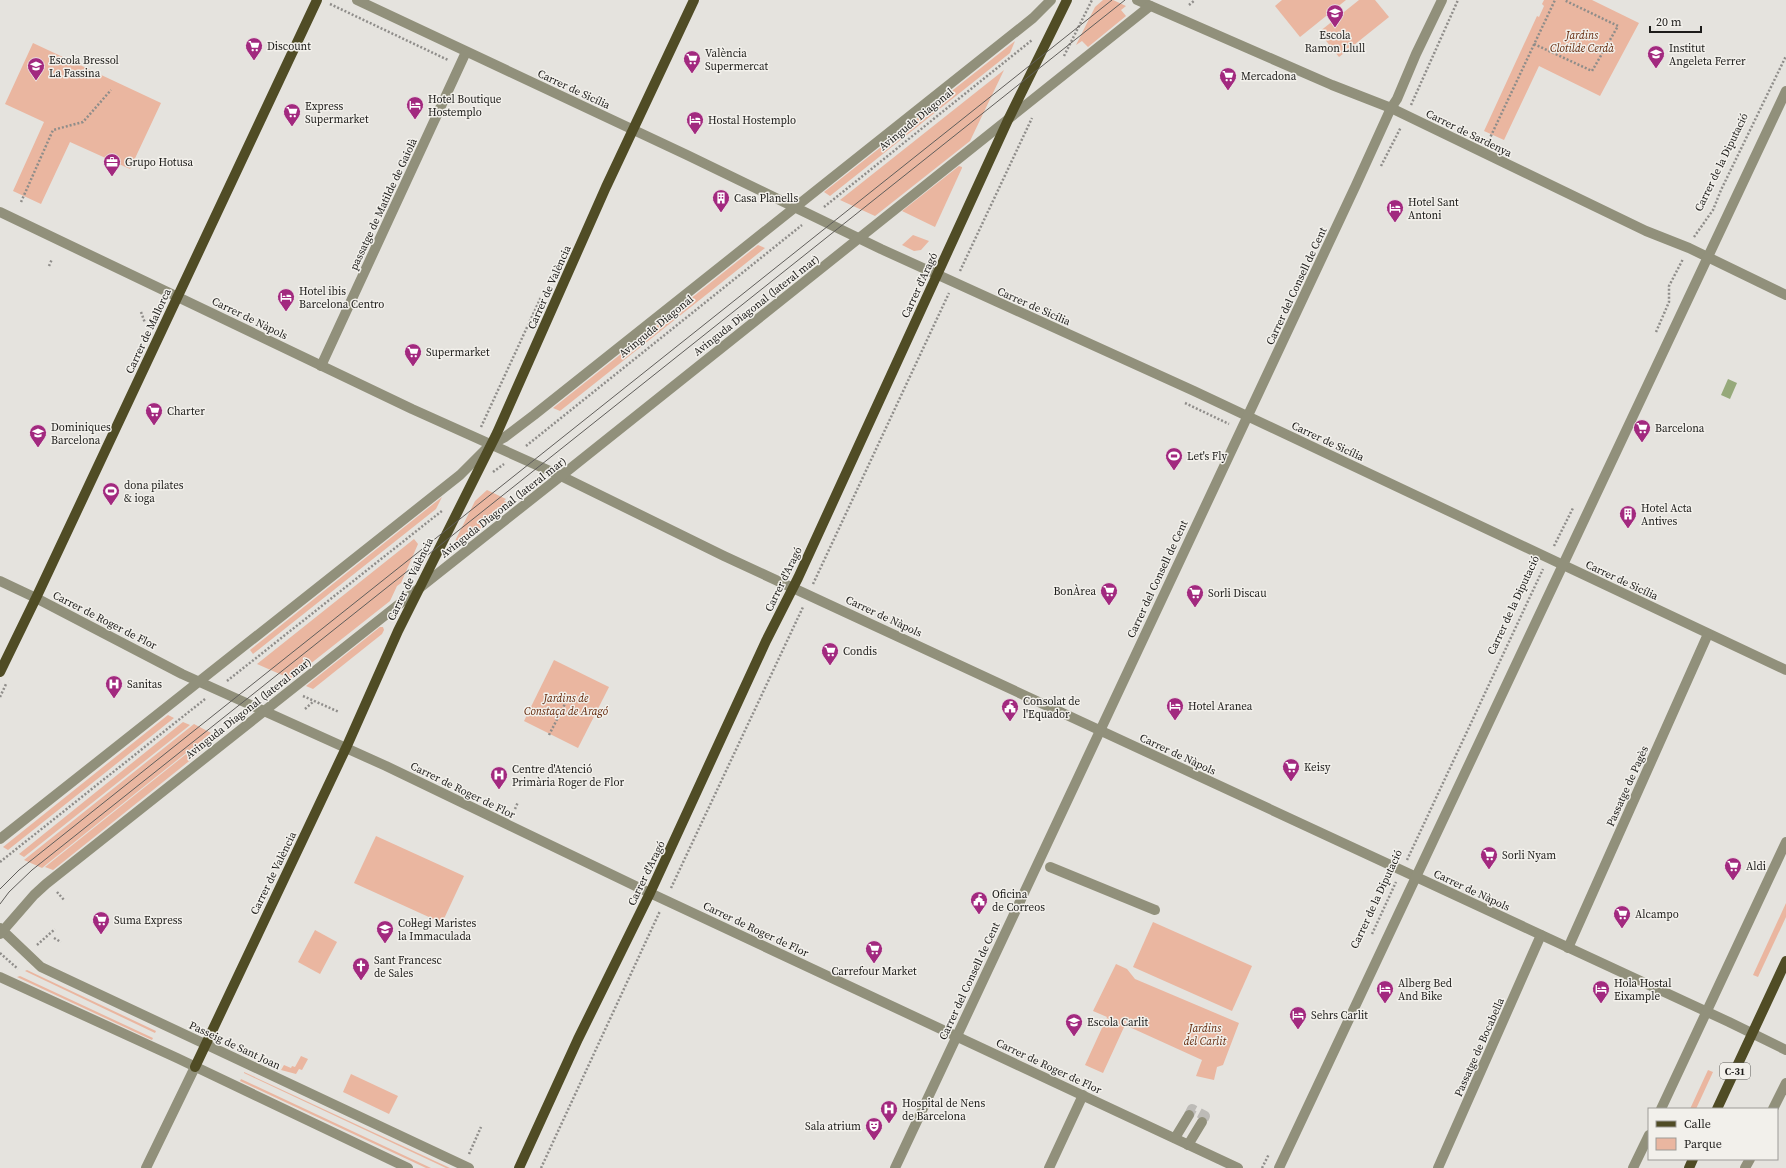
<svg xmlns="http://www.w3.org/2000/svg" width="1786" height="1168" viewBox="0 0 1786 1168" font-family="'Source Serif 4',serif">
	<style>
		.green { fill: #eab6a0 }
		.water { fill: #96a97a }
		.lines { fill: none; stroke-linecap: round; stroke-linejoin: round }
		.minor-tunnel { stroke: #bdbbb7; stroke-width: 10; stroke-dasharray: 10 5; stroke-linecap: butt }
		.path { stroke: #8f8d8a; stroke-width: 2.5; stroke-dasharray: 2 2; stroke-linecap: butt }
		.minor { stroke: #91907b; stroke-width: 10 }
		.major { stroke: #504c25; stroke-width: 10 }
		.tram { stroke: #605e5b; stroke-width: 1 }
		.labels { text-anchor: middle; stroke-width: 3; stroke-linejoin: round; paint-order: stroke }
		.shield { fill: #f2f0eb; stroke: #5d5c59; stroke-width: 1 }
		.shield-label { font-size: 10px; font-weight: bold; fill: #1d1c1a }
		.poi-label { font-size: 11px; fill: #1d1c1a; stroke: #f2f0eb; text-anchor: start }
		.park-label { font-size: 11px; font-style: italic; fill: #5d1f00; stroke: #f2f0eb }
		.street-label { font-size: 11px; fill: #1d1c1a; stroke: #f2f0eb }
	</style>
	<rect width="100%" height="100%" fill="#e5e3de"/>
	<g class="green">
		<polygon points="1103,0 1113,0 1126,6 1121,10 1126,16 1088,47 1082,41 1076,45 1095,7"/>
		<polygon points="1282,0 1346,0 1300,37 1275,6"/>
		<polygon points="1359,0 1375,0 1389,17 1339,57 1319,32"/>
		<polygon points="1544,0 1592,0 1639,23 1600,96 1539,66 1504,140 1484,131 1537,16 1539,17 1544,6 1542,4"/>
		<polygon points="1015,41 1010,53 830,196 824,192"/>
		<polygon points="33,43 161,103 130,169 70,142 41,204 13,191 44,122 5,104"/>
		<polygon points="1004,70 970,141 875,216 840,200"/>
		<polygon points="959,166 962,167 962,168 935,227 902,211"/>
		<polygon points="913,235 929,241 921,250 914,251 902,245"/>
		<polygon points="758,245 765,248 560,411 553,408"/>
		<polygon points="487,490 506,499 504,501 512,504 451,553 456,539 475,501"/>
		<polygon points="442,497 436,509 253,654 250,650"/>
		<polygon points="414,539 418,544 401,583 397,586 390,601 291,679 257,664"/>
		<polygon points="380,627 383,627 384,630 382,634 313,689 306,686"/>
		<polygon points="554,660 609,687 578,748 524,721"/>
		<polygon points="168,715 174,718 8,850 3,847"/>
		<polygon points="183,722 190,725 24,857 19,854"/>
		<polygon points="194,724 211,733 42,868 24,860"/>
		<polygon points="210,735 218,738 53,870 45,867"/>
		<polygon points="376,836 464,876 442,923 354,883"/>
		<polygon points="1786,903 1786,917 1758,977 1753,975"/>
		<polygon points="1153,922 1252,966 1232,1011 1133,967"/>
		<polygon points="315,930 337,942 320,974 298,962"/>
		<polygon points="1116,964 1127,969 1135,979 1239,1023 1223,1065 1217,1067 1214,1080 1196,1076 1202,1060 1125,1025 1103,1073 1085,1065 1107,1017 1093,1011"/>
		<polygon points="27,970 156,1031 155,1033 25,971"/>
		<polygon points="20,976 153,1038 152,1040 17,977"/>
		<polygon points="301,1056 308,1059 302,1070 299,1069 296,1074 281,1070 284,1065 291,1068 292,1066 295,1067"/>
		<polygon points="1708,1070 1713,1072 1696,1109 1690,1109"/>
		<polygon points="244,1072 450,1168 446,1168 244,1073"/>
		<polygon points="351,1074 398,1096 389,1114 343,1092"/>
		<polygon points="241,1079 431,1168 426,1168 240,1081"/>
	</g>
	<polygon class="water" points="1728,379 1737,383 1730,399 1721,395"/>
	<g class="lines">
		<polyline class="minor-tunnel" points="1189,1115 1192,1109 1205,1116 1202,1122"/>
		<g class="path">
			<polyline points="330,4 448,60"/>
			<polyline points="1189,5 1195,0"/>
			<polyline points="1534,44 1592,71 1618,26 1564,0"/>
			<polyline points="1064,56 1092,0"/>
			<polyline points="1411,105 1458,0"/>
			<polyline points="1489,140 1555,0"/>
			<polyline points="1381,166 1401,127"/>
			<polyline points="21,202 53,130 83,122 111,90"/>
			<polyline points="824,207 1032,40"/>
			<polyline points="1694,237 1713,210 1721,190 1786,56"/>
			<polyline points="49,266 52,259"/>
			<polyline points="960,271 1032,118"/>
			<polyline points="141,312 145,323"/>
			<polyline points="1656,332 1669,302 1669,286 1683,259"/>
			<polyline points="1185,403 1229,424"/>
			<polyline points="481,427 541,297"/>
			<polyline points="526,446 802,225"/>
			<polyline points="493,472 504,464"/>
			<polyline points="1554,546 1573,508"/>
			<polyline points="813,584 949,293"/>
			<polyline points="227,681 443,510"/>
			<polyline points="303,696 339,712"/>
			<polyline points="0,697 6,684"/>
			<polyline points="305,709 314,701"/>
			<polyline points="549,735 569,696"/>
			<polyline points="515,809 518,802"/>
			<polyline points="1407,860 1543,569"/>
			<polyline points="0,862 205,699"/>
			<polyline points="671,888 803,607"/>
			<polyline points="57,892 64,900"/>
			<polyline points="1372,934 1396,882"/>
			<polyline points="54,938 61,942"/>
			<polyline points="37,945 55,929"/>
			<polyline points="0,953 18,969"/>
			<polyline points="469,1154 481,1127"/>
			<polyline points="541,1168 660,911"/>
			<polyline points="1262,1168 1269,1154"/>
		</g>
		<g class="minor">
			<polyline points="357,0 687,155 881,249 1194,391 1786,670"/>
			<polyline points="1137,0 1332,85 1391,108 1646,231 1689,248 1786,295"/>
			<polyline points="0,212 412,409 561,476 724,556 1729,1022 1786,1050"/>
			<polyline points="321,366 466,52"/>
			<polyline points="0,581 36,598 182,674 386,766 650,893 1238,1168"/>
			<polyline points="0,839 460,475 490,445 505,437 534,415 1033,18 1051,0"/>
			<polyline points="1050,867 1155,910"/>
			<polyline points="0,928 41,967 469,1168"/>
			<polyline points="0,934 34,895 46,884 571,468 1150,6"/>
			<polyline points="1568,948 1708,634"/>
			<polyline points="0,977 177,1058 408,1168"/>
			<polyline points="1661,1109 1786,842"/>
			<polyline points="1773,1109 1786,1083"/>
			<polyline points="1175,1138 1189,1115"/>
			<polyline points="1188,1145 1202,1122"/>
			<polyline points="146,1168 195,1067"/>
			<polyline points="895,1168 1356,185 1391,108 1397,99 1416,54 1442,0"/>
			<polyline points="1049,1168 1083,1095"/>
			<polyline points="1279,1168 1786,91"/>
			<polyline points="1438,1168 1541,935"/>
			<polyline points="1633,1168 1649,1135"/>
			<polyline points="1745,1168 1750,1159"/>
		</g>
		<g class="major">
			<polyline points="0,672 36,598 317,0"/>
			<polyline points="195,1067 346,748 398,631 497,433 606,187 694,0"/>
			<polyline points="1717,1109 1786,961"/>
			<polyline points="519,1168 578,1039 650,893 766,641 798,578 1008,120 1067,0"/>
			<polyline points="1689,1168 1693,1159"/>
		</g>
		<g class="tram">
			<polyline points="0,889 19,870 1112,0"/>
			<polyline points="0,904 9,892 32,870 1125,0"/>
		</g>
	</g>
	<defs>
		<g id="school-pin" transform="scale(0.9)"><path d="M0 17L-7.5 6A9.5 9.5 0 1 1 7.5 6Z" fill="#a2297f" stroke="#f2f0eb"/><path d="M0-5L7-2L0 1L-7-2ZM-4 1L0 2.5L4 1V4Q0 6-4 4Z" fill="#fff"/></g>
		<g id="supermarket-pin" transform="scale(0.9)"><path d="M0 17L-7.5 6A9.5 9.5 0 1 1 7.5 6Z" fill="#a2297f" stroke="#f2f0eb"/><path d="M-6-5.5h2.5l.6 2H6L4.5 2H-2.5L-4.4-4H-6ZM-1.5 3.2a1.3 1.3 0 1 0 .1 0ZM3 3.2a1.3 1.3 0 1 0 .1 0Z" fill="#fff"/></g>
		<g id="hotel-pin" transform="scale(0.9)"><path d="M0 17L-7.5 6A9.5 9.5 0 1 1 7.5 6Z" fill="#a2297f" stroke="#f2f0eb"/><path d="M-6-4.5h1.5V1H6V5H4.5V3h-9V5H-6ZM-4 0a1.8 1.8 0 1 1 3.6 0ZM.5 0V-2.5h3Q6-2.5 6 0Z" fill="#fff"/></g>
		<g id="office-pin" transform="scale(0.9)"><path d="M0 17L-7.5 6A9.5 9.5 0 1 1 7.5 6Z" fill="#a2297f" stroke="#f2f0eb"/><path d="M-6-3h4V-5.5h4V-3h4V5H-6ZM-1-4.5V-3h2v-1.5ZM-6 0V1H6V0Z" fill="#fff"/></g>
		<g id="building-pin" transform="scale(0.9)"><path d="M0 17L-7.5 6A9.5 9.5 0 1 1 7.5 6Z" fill="#a2297f" stroke="#f2f0eb"/><path d="M-4-6H4V6H1V3H-1V6H-4ZM-2.5-4.3h1.7v1.8h-1.7ZM.8-4.3h1.7v1.8H.8ZM-2.5-1h1.7V.8h-1.7ZM.8-1h1.7V.8H.8Z" fill="#fff"/></g>
		<g id="stadium-pin" transform="scale(0.9)"><path d="M0 17L-7.5 6A9.5 9.5 0 1 1 7.5 6Z" fill="#a2297f" stroke="#f2f0eb"/><path d="M0-5a6.5 5 0 1 0 0 10a6.5 5 0 1 0 0-10ZM-3.5-1.8h7v3.6h-7Z" fill="#fff"/></g>
		<g id="hospital-pin" transform="scale(0.9)"><path d="M0 17L-7.5 6A9.5 9.5 0 1 1 7.5 6Z" fill="#a2297f" stroke="#f2f0eb"/><path d="M-5-5h3v3.5h4V-5h3V5h-3V1.5h-4V5h-3Z" fill="#fff"/></g>
		<g id="civic-pin" transform="scale(0.9)"><path d="M0 17L-7.5 6A9.5 9.5 0 1 1 7.5 6Z" fill="#a2297f" stroke="#f2f0eb"/><path d="M-.6-6.5H3V-4.5H.6V-3L4-1V1h2V6H-6V1h2V-1L-.6-3ZM-1.2 2.5V6h2.4V2.5Z" fill="#fff"/></g>
		<g id="church-pin" transform="scale(0.9)"><path d="M0 17L-7.5 6A9.5 9.5 0 1 1 7.5 6Z" fill="#a2297f" stroke="#f2f0eb"/><path d="M-1.2-6h2.4v3.5h3.3v2.4h-3.3V6h-2.4V-.1h-3.3v-2.4h3.3Z" fill="#fff"/></g>
		<g id="theatre-pin" transform="scale(0.9)"><path d="M0 17L-7.5 6A9.5 9.5 0 1 1 7.5 6Z" fill="#a2297f" stroke="#f2f0eb"/><path d="M-5-5.5Q0-4 5-5.5V0Q5 5 0 6Q-5 5-5 0ZM-3.3-2.5H-1v1.5H-3.3ZM1-2.5H3.3v1.5H1ZM-2.8 1Q0 5.5 2.8 1Z" fill="#fff"/></g>
	</defs>
	<g fill-rule="evenodd">
		<use href="#school-pin" x="1335" y="13"/>
		<use href="#supermarket-pin" x="254" y="46"/>
		<use href="#school-pin" x="1656" y="54"/>
		<use href="#supermarket-pin" x="692" y="59"/>
		<use href="#school-pin" x="36" y="66"/>
		<use href="#supermarket-pin" x="1228" y="76"/>
		<use href="#hotel-pin" x="415" y="105"/>
		<use href="#supermarket-pin" x="292" y="112"/>
		<use href="#hotel-pin" x="695" y="120"/>
		<use href="#office-pin" x="112" y="162"/>
		<use href="#building-pin" x="721" y="198"/>
		<use href="#hotel-pin" x="1395" y="208"/>
		<use href="#hotel-pin" x="286" y="297"/>
		<use href="#supermarket-pin" x="413" y="352"/>
		<use href="#supermarket-pin" x="154" y="411"/>
		<use href="#supermarket-pin" x="1642" y="428"/>
		<use href="#school-pin" x="38" y="433"/>
		<use href="#stadium-pin" x="1174" y="456"/>
		<use href="#stadium-pin" x="111" y="491"/>
		<use href="#building-pin" x="1628" y="514"/>
		<use href="#supermarket-pin" x="1109" y="591"/>
		<use href="#supermarket-pin" x="1195" y="593"/>
		<use href="#supermarket-pin" x="830" y="651"/>
		<use href="#hospital-pin" x="114" y="684"/>
		<use href="#hotel-pin" x="1175" y="706"/>
		<use href="#civic-pin" x="1010" y="707"/>
		<use href="#supermarket-pin" x="1291" y="767"/>
		<use href="#hospital-pin" x="499" y="775"/>
		<use href="#supermarket-pin" x="1489" y="855"/>
		<use href="#supermarket-pin" x="1733" y="866"/>
		<use href="#civic-pin" x="979" y="900"/>
		<use href="#supermarket-pin" x="1622" y="914"/>
		<use href="#supermarket-pin" x="101" y="920"/>
		<use href="#school-pin" x="385" y="929"/>
		<use href="#supermarket-pin" x="874" y="949"/>
		<use href="#church-pin" x="361" y="966"/>
		<use href="#hotel-pin" x="1385" y="989"/>
		<use href="#hotel-pin" x="1601" y="989"/>
		<use href="#hotel-pin" x="1298" y="1015"/>
		<use href="#school-pin" x="1074" y="1022"/>
		<use href="#hospital-pin" x="889" y="1109"/>
		<use href="#theatre-pin" x="874" y="1126"/>
	</g>
	<g class="labels">
		<rect class="shield" x="1720" y="1063" width="30" height="16" rx="3"/>
		<g class="shield-label">
			<text x="1735" y="1075">C-31</text>
		</g>
		<g class="poi-label">
			<text x="1335" y="39" text-anchor="middle">Escola<tspan x="1335" dy="13">Ramon Llull</tspan></text>
			<text x="267" y="50">Discount</text>
			<text x="1669" y="52">Institut<tspan x="1669" dy="13">Angeleta Ferrer</tspan></text>
			<text x="705" y="57">València<tspan x="705" dy="13">Supermercat</tspan></text>
			<text x="49" y="64">Escola Bressol<tspan x="49" dy="13">La Fassina</tspan></text>
			<text x="1241" y="80">Mercadona</text>
			<text x="428" y="103">Hotel Boutique<tspan x="428" dy="13">Hostemplo</tspan></text>
			<text x="305" y="110">Express<tspan x="305" dy="13">Supermarket</tspan></text>
			<text x="708" y="124">Hostal Hostemplo</text>
			<text x="125" y="166">Grupo Hotusa</text>
			<text x="734" y="202">Casa Planells</text>
			<text x="1408" y="206">Hotel Sant<tspan x="1408" dy="13">Antoni</tspan></text>
			<text x="299" y="295">Hotel ibis<tspan x="299" dy="13">Barcelona Centro</tspan></text>
			<text x="426" y="356">Supermarket</text>
			<text x="167" y="415">Charter</text>
			<text x="51" y="431">Dominiques<tspan x="51" dy="13">Barcelona</tspan></text>
			<text x="1655" y="432">Barcelona</text>
			<text x="1187" y="460">Let's Fly</text>
			<text x="124" y="489">dona pilates<tspan x="124" dy="13">&amp; ioga</tspan></text>
			<text x="1641" y="512">Hotel Acta<tspan x="1641" dy="13">Antives</tspan></text>
			<text x="1096" y="595" text-anchor="end">BonÀrea</text>
			<text x="1208" y="597">Sorli Discau</text>
			<text x="843" y="655">Condis</text>
			<text x="127" y="688">Sanitas</text>
			<text x="1023" y="705">Consolat de<tspan x="1023" dy="13">l'Equador</tspan></text>
			<text x="1188" y="710">Hotel Aranea</text>
			<text x="1304" y="771">Keisy</text>
			<text x="512" y="773">Centre d'Atenció<tspan x="512" dy="13">Primària Roger de Flor</tspan></text>
			<text x="1502" y="859">Sorli Nyam</text>
			<text x="1746" y="870">Aldi</text>
			<text x="992" y="898">Oficina<tspan x="992" dy="13">de Correos</tspan></text>
			<text x="1635" y="918">Alcampo</text>
			<text x="114" y="924">Suma Express</text>
			<text x="398" y="927">Col·legi Maristes<tspan x="398" dy="13">la Immaculada</tspan></text>
			<text x="374" y="964">Sant Francesc<tspan x="374" dy="13">de Sales</tspan></text>
			<text x="874" y="975" text-anchor="middle">Carrefour Market</text>
			<text x="1398" y="987">Alberg Bed<tspan x="1398" dy="13">And Bike</tspan></text>
			<text x="1614" y="987">Hola Hostal<tspan x="1614" dy="13">Eixample</tspan></text>
			<text x="1311" y="1019">Sehrs Carlit</text>
			<text x="1087" y="1026">Escola Carlit</text>
			<text x="902" y="1107">Hospital de Nens<tspan x="902" dy="13">de Barcelona</tspan></text>
			<text x="861" y="1130" text-anchor="end">Sala atrium</text>
		</g>
		<g class="park-label">
			<text x="1582" y="39">Jardins<tspan x="1582" dy="13">Clotilde Cerdà</tspan></text>
			<text x="566" y="702">Jardins de<tspan x="566" dy="13">Constaça de Aragó</tspan></text>
			<text x="1205" y="1032">Jardins<tspan x="1205" dy="13">del Carlit</tspan></text>
		</g>
		<g class="street-label">
			<text transform="translate(574 89) rotate(25)" y="4">Carrer de Sicília</text>
			<text transform="translate(916 119) rotate(-39)" y="4">Avinguda Diagonal</text>
			<text transform="translate(1469 133) rotate(26)" y="4">Carrer de Sardenya</text>
			<text transform="translate(1721 162) rotate(-64)" y="4">Carrer de la Diputació</text>
			<text transform="translate(383 204) rotate(-65)" y="4">passatge de Matilde de Gaiolà</text>
			<text transform="translate(919 285) rotate(-65)" y="4">Carrer d'Aragó</text>
			<text transform="translate(1296 286) rotate(-65)" y="4">Carrer del Consell de Cent</text>
			<text transform="translate(549 287) rotate(-66)" y="4">Carrer de València</text>
			<text transform="translate(756 305) rotate(-38)" y="4">Avinguda Diagonal (lateral mar)</text>
			<text transform="translate(1034 306) rotate(24)" y="4">Carrer de Sicília</text>
			<text transform="translate(250 318) rotate(26)" y="4">Carrer de Nàpols</text>
			<text transform="translate(656 326) rotate(-39)" y="4">Avinguda Diagonal</text>
			<text transform="translate(148 331) rotate(-65)" y="4">Carrer de Mallorca</text>
			<text transform="translate(1328 441) rotate(25)" y="4">Carrer de Sicília</text>
			<text transform="translate(503 507) rotate(-38)" y="4">Avinguda Diagonal (lateral mar)</text>
			<text transform="translate(410 579) rotate(-64)" y="4">Carrer de València</text>
			<text transform="translate(783 579) rotate(-64)" y="4">Carrer d'Aragó</text>
			<text transform="translate(1157 579) rotate(-65)" y="4">Carrer del Consell de Cent</text>
			<text transform="translate(1622 580) rotate(25)" y="4">Carrer de Sicília</text>
			<text transform="translate(1513 605) rotate(-65)" y="4">Carrer de la Diputació</text>
			<text transform="translate(884 616) rotate(25)" y="4">Carrer de Nàpols</text>
			<text transform="translate(105 620) rotate(27)" y="4">Carrer de Roger de Flor</text>
			<text transform="translate(248 708) rotate(-38)" y="4">Avinguda Diagonal (lateral mar)</text>
			<text transform="translate(1178 754) rotate(25)" y="4">Carrer de Nàpols</text>
			<text transform="translate(1627 786) rotate(-66)" y="4">Passatge de Pagès</text>
			<text transform="translate(463 790) rotate(26)" y="4">Carrer de Roger de Flor</text>
			<text transform="translate(273 873) rotate(-64)" y="4">Carrer de València</text>
			<text transform="translate(646 873) rotate(-64)" y="4">Carrer d'Aragó</text>
			<text transform="translate(1472 890) rotate(25)" y="4">Carrer de Nàpols</text>
			<text transform="translate(1376 899) rotate(-65)" y="4">Carrer de la Diputació</text>
			<text transform="translate(756 929) rotate(25)" y="4">Carrer de Roger de Flor</text>
			<text transform="translate(969 981) rotate(-65)" y="4">Carrer del Consell de Cent</text>
			<text transform="translate(235 1045) rotate(25)" y="4">Passeig de Sant Joan</text>
			<text transform="translate(1479 1047) rotate(-66)" y="4">Passatge de Bocabella</text>
			<text transform="translate(1049 1066) rotate(25)" y="4">Carrer de Roger de Flor</text>
		</g>
	</g>
	<rect x="1648" y="1108" width="130" height="52" fill="#f2f0eb" stroke="#9d9b97"/>
	<rect x="1656" y="1121" width="20" height="6" fill="#504c25" stroke="#9d9b97"/>
	<text x="1684" y="1128" font-size="12" fill="#1d1c1a">Calle</text>
	<rect x="1656" y="1138" width="20" height="12" fill="#eab6a0" stroke="#9d9b97"/>
	<text x="1684" y="1148" font-size="12" fill="#1d1c1a">Parque</text>
	<path d="M1650 26v6h51v-6" fill="none" stroke="#1d1c1a" stroke-width="2"/>
	<text x="1656" y="26" font-size="12" fill="#1d1c1a" stroke="#f2f0eb" stroke-width="3" paint-order="stroke">20 m</text>
</svg>
